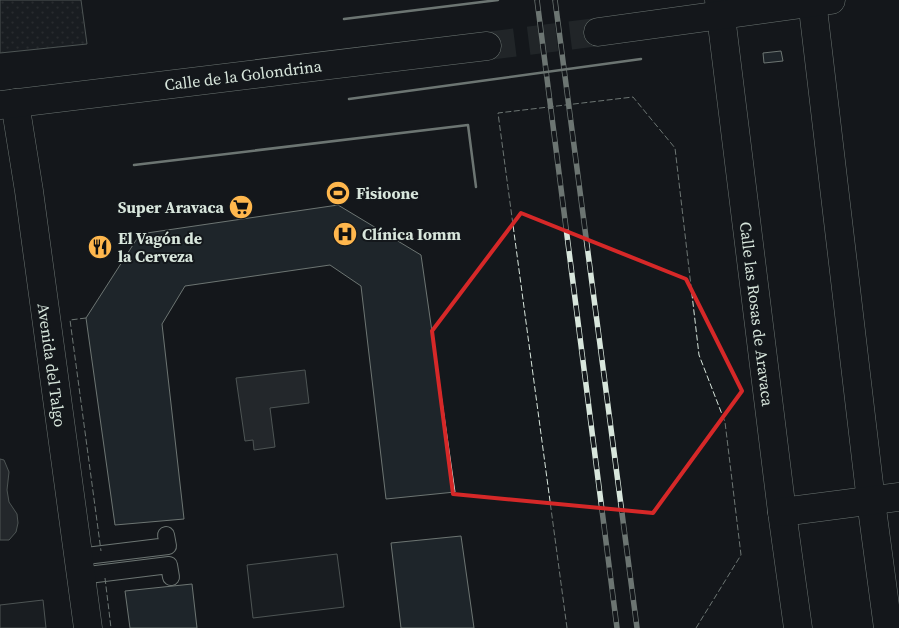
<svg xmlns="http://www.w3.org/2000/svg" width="899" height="628" viewBox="0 0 899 628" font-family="'Source Serif 4',serif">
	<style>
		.grass { fill: url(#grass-dots); stroke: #939e99 }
		.garden { fill: #202428; stroke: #939e99 }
		.water { fill: #363b3e; stroke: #939e99 }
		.building { fill: #2c363c; stroke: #d8e6dc }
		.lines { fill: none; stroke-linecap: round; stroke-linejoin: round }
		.tertiary-tunnel { stroke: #313739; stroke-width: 28; stroke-dasharray: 28 14; stroke-linecap: butt }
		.service-casing { stroke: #d8e6dc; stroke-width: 18 }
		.minor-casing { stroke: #d8e6dc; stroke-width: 29 }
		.tertiary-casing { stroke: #d8e6dc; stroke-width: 29 }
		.service { stroke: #14181c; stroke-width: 16 }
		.minor { stroke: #14181c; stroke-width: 28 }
		.tertiary { stroke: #14181c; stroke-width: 28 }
		.rail-casing { stroke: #d8e6dc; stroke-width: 5.5 }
		.rail { stroke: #14181c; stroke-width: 4; stroke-dasharray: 11; stroke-linecap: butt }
		.fence { stroke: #d8e6dc; stroke-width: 1; stroke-dasharray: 6 2.5; stroke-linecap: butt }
		.wall { stroke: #d8e6dc; stroke-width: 2.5 }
		.marked { fill: none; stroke: #d62828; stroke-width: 4; stroke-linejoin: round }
		.labels { text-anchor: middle; stroke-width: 4; stroke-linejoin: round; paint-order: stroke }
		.street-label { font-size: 16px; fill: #d8e6dc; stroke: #14181c }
		.poi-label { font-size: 16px; font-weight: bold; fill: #d8e6dc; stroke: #14181c; text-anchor: start }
	</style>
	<defs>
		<pattern id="grass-dots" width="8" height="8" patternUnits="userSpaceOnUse" patternTransform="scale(1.25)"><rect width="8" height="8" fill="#202428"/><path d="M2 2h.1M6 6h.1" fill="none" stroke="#404447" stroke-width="1.8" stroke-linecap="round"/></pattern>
	</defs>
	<rect width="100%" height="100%" fill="#14181c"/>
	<polygon class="grass" points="0,0 81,0 87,44 0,53"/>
	<g class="garden">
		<polygon points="337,554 344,607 253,618 247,565"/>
		<polygon points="43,600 46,628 0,628 0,605"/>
	</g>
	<g class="water">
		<polygon points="305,370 309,403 270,408 275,447 254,450 253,440 245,441 236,378"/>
		<polygon points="0,459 4,460 9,472 7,490 9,502 17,514 18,523 16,532 9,540 0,540"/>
	</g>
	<g class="building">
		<polygon points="781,51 783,61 764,63 763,53"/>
		<polygon points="338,205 421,255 455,492 386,499 361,286 330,265 185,286 162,324 184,519 115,525 86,318 140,234"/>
		<polygon points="461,536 474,628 401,628 391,543"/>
		<polygon points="192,584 197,628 130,628 125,591"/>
	</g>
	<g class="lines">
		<polyline class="tertiary-tunnel" points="487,46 598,32"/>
		<g class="service-casing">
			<g id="service">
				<polyline points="78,557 168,546 166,535"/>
				<polyline points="80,576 169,565 171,577"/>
			</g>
		</g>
		<g class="minor-casing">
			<g id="minor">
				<polyline points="719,0 782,512 798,628"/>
				<polyline points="812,0 871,501 888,628"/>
				<polyline points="15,103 29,191 88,628"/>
				<polyline points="782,512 899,497"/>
			</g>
		</g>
		<g class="tertiary-casing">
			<g id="tertiary">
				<polyline points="598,32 831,0"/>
				<polyline points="0,105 487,46"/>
			</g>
		</g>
		<use href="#service" class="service"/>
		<use href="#minor" class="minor"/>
		<use href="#tertiary" class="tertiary"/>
		<g class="rail-casing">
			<g id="rail">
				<polyline points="537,0 617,628"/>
				<polyline points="555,0 637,628"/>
			</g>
		</g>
		<use href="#rail" class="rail"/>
		<g class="fence">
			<polyline points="86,318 70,320 101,551"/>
			<polyline points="105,578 111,628"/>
			<polyline points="567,628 498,113 633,97 675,148 699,355 725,422 741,555 696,628"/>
		</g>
		<g class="wall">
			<polyline points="344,19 498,0"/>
			<polyline points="349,99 641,59"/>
			<polyline points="134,165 468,125 476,187"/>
		</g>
	</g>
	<path d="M0 0H899V628H0ZM521,213L686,279L742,391L653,513L453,494L432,331Z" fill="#14181c" fill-opacity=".55" fill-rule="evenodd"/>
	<path class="marked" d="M521,213L686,279L742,391L653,513L453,494L432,331Z"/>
	<defs>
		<g id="stadium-disc" transform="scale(1.25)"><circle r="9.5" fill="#ffb74d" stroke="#14181c"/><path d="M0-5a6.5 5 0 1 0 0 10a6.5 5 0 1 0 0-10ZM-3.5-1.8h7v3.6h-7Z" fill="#111"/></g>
		<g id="supermarket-disc" transform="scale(1.25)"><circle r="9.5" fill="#ffb74d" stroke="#14181c"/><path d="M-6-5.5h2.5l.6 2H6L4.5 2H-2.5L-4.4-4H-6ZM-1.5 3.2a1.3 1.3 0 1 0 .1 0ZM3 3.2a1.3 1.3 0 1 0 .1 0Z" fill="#111"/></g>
		<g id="hospital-disc" transform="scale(1.25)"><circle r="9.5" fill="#ffb74d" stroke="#14181c"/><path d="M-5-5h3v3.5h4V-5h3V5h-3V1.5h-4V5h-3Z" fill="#111"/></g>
		<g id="restaurant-disc" transform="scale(1.25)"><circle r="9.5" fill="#ffb74d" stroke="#14181c"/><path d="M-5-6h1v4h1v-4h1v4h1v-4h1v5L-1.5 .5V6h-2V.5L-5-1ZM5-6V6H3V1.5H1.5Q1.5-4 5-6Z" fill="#111"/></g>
	</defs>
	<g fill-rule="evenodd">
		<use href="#stadium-disc" x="338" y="193"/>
		<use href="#supermarket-disc" x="241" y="207"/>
		<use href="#hospital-disc" x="345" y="234"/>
		<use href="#restaurant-disc" x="100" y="247"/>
	</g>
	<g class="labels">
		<g class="street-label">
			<text transform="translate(243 75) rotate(-7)" y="6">Calle de la Golondrina</text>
			<text transform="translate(757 314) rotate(83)" y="6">Calle las Rosas de Aravaca</text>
			<text transform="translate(52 365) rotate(82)" y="6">Avenida del Talgo</text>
		</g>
		<g class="poi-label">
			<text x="356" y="199">Fisioone</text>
			<text x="224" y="213" text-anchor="end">Super Aravaca</text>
			<text x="362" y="240">Clínica Iomm</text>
			<text x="118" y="244">El Vagón de<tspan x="118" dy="18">la Cerveza</tspan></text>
		</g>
	</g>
</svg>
